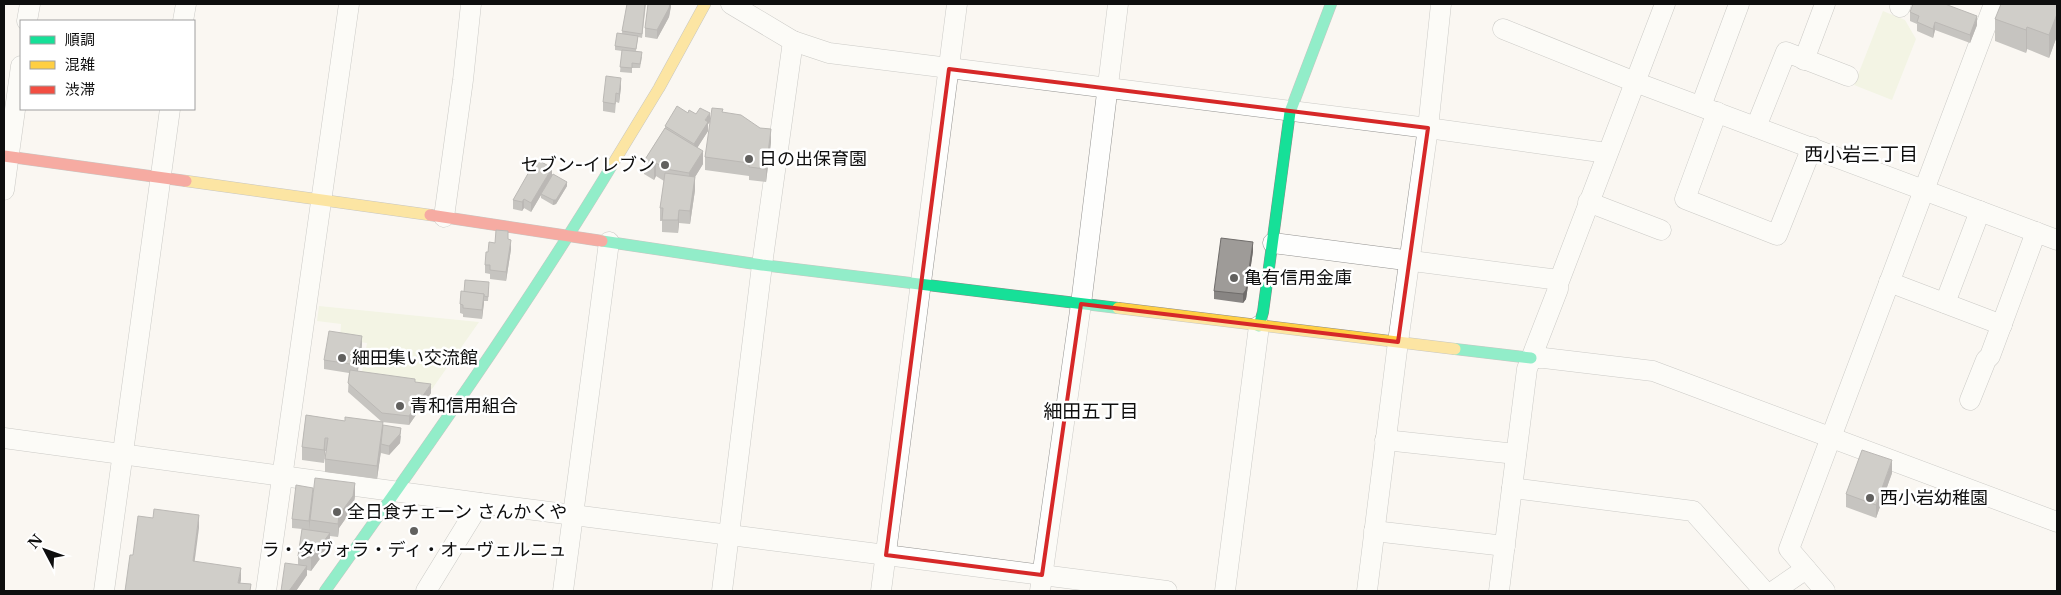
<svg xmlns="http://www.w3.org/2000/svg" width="2061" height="595" viewBox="0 0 2061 595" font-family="'Libre Baskerville','Noto Sans JP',serif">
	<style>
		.green { fill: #eaefd3 }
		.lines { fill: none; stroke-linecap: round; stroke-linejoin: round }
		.street-casing { stroke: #949391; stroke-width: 21 }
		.fast-casing { stroke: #8b8a87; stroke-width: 12 }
		.slow-casing { stroke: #8b8a87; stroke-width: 12 }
		.jam-casing { stroke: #8b8a87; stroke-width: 12 }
		.street { stroke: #fefefd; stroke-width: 20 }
		.fast { stroke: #16e098; stroke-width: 11 }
		.slow { stroke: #ffcf43; stroke-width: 11 }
		.jam { stroke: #f24e42; stroke-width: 11 }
		.wall { fill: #888583 }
		.shaded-wall { fill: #6f6c6a }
		.building { fill: #9e9b98; stroke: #6f6c6a }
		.marked { fill: none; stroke: #d62828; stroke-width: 4; stroke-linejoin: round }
		.poi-dot { fill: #61605e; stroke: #fff; stroke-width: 2 }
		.labels { text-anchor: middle; stroke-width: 5; stroke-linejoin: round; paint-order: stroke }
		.poi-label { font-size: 18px; fill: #0e0e0e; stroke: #fff; text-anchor: start }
		.neighbourhood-label { font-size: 19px; fill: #0e0e0e; stroke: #fff }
	</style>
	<rect width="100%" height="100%" fill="#faf7f2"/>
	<g class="green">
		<polygon points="1883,11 1905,20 1916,39 1892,100 1854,85"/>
		<polygon points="319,306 479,322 432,389 361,378 367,343 340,339 341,324 317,321"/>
	</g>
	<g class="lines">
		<g class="street-casing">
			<g id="street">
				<polyline points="731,4 793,41 829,53 1428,128 1607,153"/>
				<polyline points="1900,7 1901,4"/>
				<polyline points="27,21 30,4"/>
				<polyline points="183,21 186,4"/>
				<polyline points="1503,29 1635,82 2057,240"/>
				<polyline points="1804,60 1825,4"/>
				<polyline points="1701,106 1739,4"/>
				<polyline points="1717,112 1685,199 1777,235 1812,147"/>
				<polyline points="1756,127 1786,52 1848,76"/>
				<polyline points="4,190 21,66"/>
				<polyline points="1588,202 1661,230"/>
				<polyline points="444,217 463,80 471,4"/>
				<polyline points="1273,243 1559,280"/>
				<polyline points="1889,282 2002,325"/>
				<polyline points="1945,303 1980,211"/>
				<polyline points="1531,358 1544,358 1653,371 2057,522"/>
				<polyline points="1970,400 1986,360 1990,356 2036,232"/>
				<polyline points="4,438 480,503 1167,591"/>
				<polyline points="1385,440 1516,454"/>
				<polyline points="1512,488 1693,511 1764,591"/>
				<polyline points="1374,531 1505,546"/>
				<polyline points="104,591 170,109"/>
				<polyline points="266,591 349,4"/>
				<polyline points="426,591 480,503"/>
				<polyline points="563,591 609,242"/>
				<polyline points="722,591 762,265 793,41"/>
				<polyline points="881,591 957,4"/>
				<polyline points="1040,591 1081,304 1118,4"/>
				<polyline points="1225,591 1259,326"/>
				<polyline points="1367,591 1398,342 1428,128 1441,4"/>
				<polyline points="1499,591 1527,369 1558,289 1558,284 1665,4"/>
				<polyline points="1774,591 1806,569"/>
				<polyline points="1825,591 1789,549 1994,4"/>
			</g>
		</g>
		<g class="fast-casing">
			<g id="fast">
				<polyline points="602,241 762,265 1118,308"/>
				<polyline points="1259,326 1263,312 1290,112 1331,4"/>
				<polyline points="1455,349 1531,358"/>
				<path d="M325,591C425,451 525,309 614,162"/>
			</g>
		</g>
		<g class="slow-casing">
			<g id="slow">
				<polyline points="614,162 659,88 705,4"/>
				<polyline points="186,181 430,215"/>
				<polyline points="1118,308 1455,349"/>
			</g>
		</g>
		<g class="jam-casing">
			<g id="jam">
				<polyline points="4,156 186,181"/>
				<polyline points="430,215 602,241"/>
			</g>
		</g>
		<use href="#street" class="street"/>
		<use href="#fast" class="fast"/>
		<use href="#slow" class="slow"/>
		<use href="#jam" class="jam"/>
	</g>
	<g class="wall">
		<polygon points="627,4 646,4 642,38 638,37 636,51 642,57 640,68 632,68 632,73 620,72 622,51 615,50 615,46 622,33"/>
		<polygon points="671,4 669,17 657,39 645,37 645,28"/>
		<polygon points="2057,4 2057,36 2049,58 2027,49 2026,53 1995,41 1995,19"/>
		<polygon points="1910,12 1977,25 1970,43 1935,30 1933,38 1917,31 1917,24 1910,21"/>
		<polygon points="621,87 619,103 616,102 615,113 603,111 603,102"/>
		<polygon points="723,112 771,142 766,182 749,180 749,176 705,170 705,157"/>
		<polygon points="688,113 710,122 708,124 708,131 697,148 703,164 695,177 695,190 690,224 679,223 678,233 662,232 662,221 660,221 660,208 664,181 656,176 654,180 644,174 644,161 665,128 665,126"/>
		<polygon points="552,176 567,186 556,204 553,205 541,198 541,195 531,212 524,208 522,211 513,209 513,200"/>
		<polygon points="508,239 511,249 506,281 490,279 490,274 485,273 485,265 488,252 495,243"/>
		<polygon points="1253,251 1246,299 1243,303 1214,299 1214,291"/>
		<polygon points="489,287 488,301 484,301 482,319 463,317 463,314 460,313 460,304 464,292"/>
		<polygon points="362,345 358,371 415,382 431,393 409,425 382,422 348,392 349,373 324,369 324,360"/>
		<polygon points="306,415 383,427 401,436 400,443 389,455 381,453 381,451 377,479 325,472 325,459 326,451 325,451 324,463 302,460 302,447"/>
		<polygon points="1892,473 1876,518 1846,507 1846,494"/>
		<polygon points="313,496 355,496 353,508 339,528 338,537 330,536 330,545 311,571 307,570 307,575 296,591 281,591 298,565 298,556 302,529 292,528 292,519"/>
	</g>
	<g class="shaded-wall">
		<polygon points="670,4 671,4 671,7 669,17 657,39 657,30"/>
		<polygon points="2057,14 2057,36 2049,58 2049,35"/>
		<polygon points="1977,16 1977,25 1970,43 1970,35"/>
		<polygon points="1935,22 1935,30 1933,38 1933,29"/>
		<polygon points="2027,27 2027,49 2026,53 2026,30"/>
		<polygon points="621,78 621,87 619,103 619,94"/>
		<polygon points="710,113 710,122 708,124 708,131 694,153 694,144 705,120"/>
		<polygon points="771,129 771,142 766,182 766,169"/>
		<polygon points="703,151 703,164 695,177 695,190 690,224 689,173"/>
		<polygon points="656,163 656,176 654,180 654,167"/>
		<polygon points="552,168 552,177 541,194 541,195 531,212 531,203"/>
		<polygon points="567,182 567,186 556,204 553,205 553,200"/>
		<polygon points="524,199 524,208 522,211 522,202"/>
		<polygon points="679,210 679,223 678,233 678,220"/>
		<polygon points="511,240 511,249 506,281 506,272"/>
		<polygon points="1253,242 1253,251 1246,299 1243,303 1243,294"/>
		<polygon points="484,294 484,303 482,319 482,310"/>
		<polygon points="362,336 362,345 357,374 357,365"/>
		<polygon points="431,384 431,393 409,425 409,416"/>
		<polygon points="383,422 383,435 381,444 381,451 377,479 377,466"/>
		<polygon points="401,428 400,443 389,455 389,446"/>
		<polygon points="325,438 325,451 324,463 324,450"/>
		<polygon points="1892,460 1892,473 1876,518 1876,505"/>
		<polygon points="355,483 355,496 353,508 339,528 338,537 338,524 339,515"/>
		<polygon points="313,488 313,496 309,530 309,521"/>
		<polygon points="199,515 199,528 193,574 193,561"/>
		<polygon points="330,533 330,545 311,571 311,558"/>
		<polygon points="307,566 307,575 296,591 289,591"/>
		<polygon points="241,568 241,580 239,591 238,583"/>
	</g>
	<g class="building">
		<polygon points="627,4 645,4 642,34 622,31"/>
		<polygon points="648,4 670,4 669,8 657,30 645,28"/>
		<polygon points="1913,4 1945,4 1977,16 1970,35 1935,22 1933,29 1917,22 1919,16 1910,12"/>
		<polygon points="2001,4 2057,4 2057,14 2049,35 2027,27 2026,30 1995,19"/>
		<polygon points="617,33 638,36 636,49 615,46"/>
		<polygon points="622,50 642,52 640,64 632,63 632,68 620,67"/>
		<polygon points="606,76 621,78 619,94 616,93 615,104 603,102"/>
		<polygon points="677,106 688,113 689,110 696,114 700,108 710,113 705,120 708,122 694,144 665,126"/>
		<polygon points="712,108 723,109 722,112 741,115 760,128 771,129 766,169 749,167 749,163 705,157"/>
		<polygon points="665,128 703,151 689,173 666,169 656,163 654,167 644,161"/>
		<polygon points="538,160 552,168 531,203 524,199 522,202 513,200 534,163 536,164"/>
		<polygon points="665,173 695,177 690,211 679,210 678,220 662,220 663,208 660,208"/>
		<polygon points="553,174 567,182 556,200 553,200 541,194"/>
		<polygon points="496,230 508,231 508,239 511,240 506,272 490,270 490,265 485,265 486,252 488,252 489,242 495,243"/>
		<polygon points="1221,238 1253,242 1246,290 1243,294 1214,291"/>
		<polygon points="465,280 489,282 488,297 484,296 484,294 464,292"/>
		<polygon points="461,291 484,294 482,310 463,308 463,305 460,304"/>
		<polygon points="329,331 362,336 357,365 324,360"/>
		<polygon points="350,370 415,379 415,382 431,384 409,416 382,413 348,383"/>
		<polygon points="306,415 345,421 345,417 383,422 377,466 325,459 328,438 325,438 324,450 302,447"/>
		<polygon points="383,425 401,428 400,434 389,446 381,444"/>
		<polygon points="1862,450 1892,460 1876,505 1846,494"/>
		<polygon points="315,478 355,483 353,496 339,515 338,524 310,520"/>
		<polygon points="296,485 313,488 309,521 292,519"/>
		<polygon points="154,509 199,515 193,561 241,568 238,583 251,584 250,591 125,591 130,555 133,555 138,516 153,518"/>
		<polygon points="302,529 330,533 311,558 298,556"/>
		<polygon points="285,563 307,566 289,591 281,591"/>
	</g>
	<path d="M0 0H2061V595H0ZM949,69L1428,128L1398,342L1081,304L1042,575L886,555Z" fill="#faf7f2" fill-opacity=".55" fill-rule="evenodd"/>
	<path class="marked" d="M949,69L1428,128L1398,342L1081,304L1042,575L886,555Z"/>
	<g class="poi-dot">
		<circle cx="749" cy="159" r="5"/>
		<circle cx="665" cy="165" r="5"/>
		<circle cx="1234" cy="278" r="5"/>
		<circle cx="342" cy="358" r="5"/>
		<circle cx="400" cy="406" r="5"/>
		<circle cx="1870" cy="498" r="5"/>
		<circle cx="337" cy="512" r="5"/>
		<circle cx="414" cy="531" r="5"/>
	</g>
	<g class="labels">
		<g class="poi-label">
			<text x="759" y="165">日の出保育園</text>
			<text x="655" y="171" text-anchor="end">セブン-イレブン</text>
			<text x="1244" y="284">亀有信用金庫</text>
			<text x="352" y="364">細田集い交流館</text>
			<text x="410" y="412">青和信用組合</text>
			<text x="1880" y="504">西小岩幼稚園</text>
			<text x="347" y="518">全日食チェーン さんかくや</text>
			<text x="414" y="556" text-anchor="middle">ラ・タヴォラ・ディ・オーヴェルニュ</text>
		</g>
		<g class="neighbourhood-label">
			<text x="1861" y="161">西小岩三丁目</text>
			<text x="1091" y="418">細田五丁目</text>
		</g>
	</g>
	<rect width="2061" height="595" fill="none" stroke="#0e0e0e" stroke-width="10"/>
	<rect x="20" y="20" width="175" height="90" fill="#ffffff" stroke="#9f9f9f"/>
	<rect x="30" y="36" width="25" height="8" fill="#16e098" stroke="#9f9f9f"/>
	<text x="65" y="45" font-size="15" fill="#0e0e0e">順調</text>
	<rect x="30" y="61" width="25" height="8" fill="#ffcf43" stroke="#9f9f9f"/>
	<text x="65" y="70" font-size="15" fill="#0e0e0e">混雑</text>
	<rect x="30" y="86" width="25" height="8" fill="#f24e42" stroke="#9f9f9f"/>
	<text x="65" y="95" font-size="15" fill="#0e0e0e">渋滞</text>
	<g transform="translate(45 550) rotate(311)" stroke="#ffffff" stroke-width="4" paint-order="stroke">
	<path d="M0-4L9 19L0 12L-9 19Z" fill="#0e0e0e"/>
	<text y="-8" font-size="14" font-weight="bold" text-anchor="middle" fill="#0e0e0e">N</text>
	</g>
</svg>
